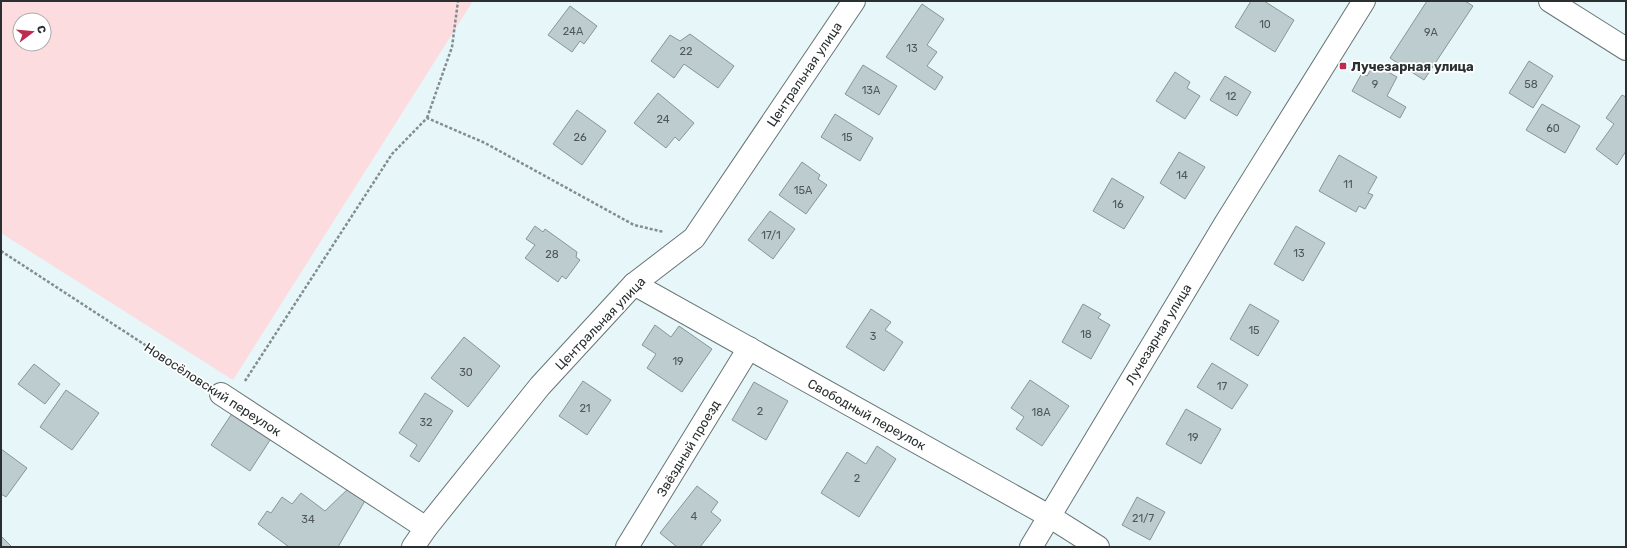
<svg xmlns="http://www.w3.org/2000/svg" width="1627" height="548" viewBox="0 0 1627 548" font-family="Rubik,sans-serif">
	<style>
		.green { fill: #fcdcdf; fill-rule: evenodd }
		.building { fill: #bdcccf; stroke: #889698 }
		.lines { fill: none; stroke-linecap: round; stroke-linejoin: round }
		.minor-casing { stroke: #677577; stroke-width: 24 }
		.path { stroke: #828d8f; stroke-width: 2.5; stroke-dasharray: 3 2; stroke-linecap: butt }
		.minor { stroke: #fff; stroke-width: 22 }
		.poi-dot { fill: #bc2b50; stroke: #fff; stroke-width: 1.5 }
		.labels { text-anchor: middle; stroke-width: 3.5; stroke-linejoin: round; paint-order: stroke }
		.number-label { font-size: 11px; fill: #4f5758 }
		.poi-label { font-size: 13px; font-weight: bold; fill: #2a3031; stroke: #fff; text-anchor: start }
		.street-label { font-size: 13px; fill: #2a3031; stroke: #fff }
	</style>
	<rect width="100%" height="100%" fill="#e6f6f9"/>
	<path class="green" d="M1,1H473L233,380L1,233ZM20,20H44V44H20Z"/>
	<g class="building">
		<polygon points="1251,1 1264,1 1294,20 1275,52 1235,27"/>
		<polygon points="1427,1 1465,1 1473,6 1424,80 1390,58"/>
		<polygon points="922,4 944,19 927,45 937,52 927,66 943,77 935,90 886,57"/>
		<polygon points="570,6 597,26 584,44 580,41 572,52 548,35"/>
		<polygon points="690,34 734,66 718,88 684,64 674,78 651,61 670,35 680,41"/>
		<polygon points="1529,61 1553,76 1533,108 1509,93"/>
		<polygon points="1374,64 1397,77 1387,96 1406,107 1400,118 1352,91 1362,73 1367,76"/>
		<polygon points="863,65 897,86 879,115 845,94"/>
		<polygon points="1175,72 1190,82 1187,88 1200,96 1185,119 1156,101"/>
		<polygon points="1225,76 1251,92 1237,116 1210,100"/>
		<polygon points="658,93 694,123 679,141 675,137 666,148 634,123"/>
		<polygon points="1622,95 1626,97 1626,151 1617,165 1596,149 1614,124 1606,118"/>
		<polygon points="1542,104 1580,126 1565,153 1526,130"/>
		<polygon points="577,110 606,131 582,165 553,144"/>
		<polygon points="835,114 873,138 860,161 821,137"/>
		<polygon points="1179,152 1205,167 1185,199 1160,183"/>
		<polygon points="1339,155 1377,177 1368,193 1373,195 1365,209 1359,206 1356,212 1319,191"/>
		<polygon points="802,162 820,175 818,179 827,185 806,214 779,195"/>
		<polygon points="1112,178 1144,197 1124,229 1093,211"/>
		<polygon points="770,211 795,229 773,259 748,240"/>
		<polygon points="535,226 543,232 545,229 577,252 576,257 580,260 566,279 562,276 558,282 525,258 535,245 526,239"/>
		<polygon points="1296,226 1325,243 1303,281 1274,264"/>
		<polygon points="1083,304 1101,314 1098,318 1110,325 1091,359 1062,342"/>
		<polygon points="1250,304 1279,321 1258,356 1230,339"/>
		<polygon points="871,309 891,322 885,330 903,342 884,371 846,347"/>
		<polygon points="655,325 671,337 679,326 712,349 682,392 647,368 656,354 642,345"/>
		<polygon points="464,337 500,366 468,407 431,378"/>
		<polygon points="1212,363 1248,385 1232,409 1197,387"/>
		<polygon points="34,364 60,384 45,404 18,384"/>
		<polygon points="1030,380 1069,406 1042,446 1016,429 1024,417 1011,408"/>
		<polygon points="583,381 611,400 587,435 559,416"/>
		<polygon points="754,382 788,401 766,440 732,420"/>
		<polygon points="66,390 99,413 72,450 40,427"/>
		<polygon points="425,393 453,411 419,462 410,456 417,445 399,433"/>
		<polygon points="1186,409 1221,429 1201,464 1166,444"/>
		<polygon points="233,412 272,437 250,471 211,445"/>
		<polygon points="877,446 896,459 859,517 821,493 847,452 866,464"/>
		<polygon points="1,449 27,468 6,497 1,494"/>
		<polygon points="697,486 718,502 711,512 721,520 700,547 677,547 660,533"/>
		<polygon points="350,487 366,499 338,547 289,547 258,524 267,511 271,513 282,497 292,504 301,493 325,511"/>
		<polygon points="1137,497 1165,512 1150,540 1122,525"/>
		<polygon points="1,536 12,547 1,547"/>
	</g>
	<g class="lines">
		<g class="minor-casing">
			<g id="minor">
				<polyline points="1550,1 1626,49"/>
				<polyline points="634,284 1049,516 1098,547"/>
				<polyline points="221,394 426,528"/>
				<polyline points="413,547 426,528 540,386 634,284 694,238 854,1"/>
				<polyline points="627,547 749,348"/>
				<polyline points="1031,547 1225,224 1364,1"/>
			</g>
		</g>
		<g class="path">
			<polyline points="427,118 452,47 458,1"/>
			<polyline points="1,251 202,382"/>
			<polyline points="245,381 392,154 427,118 485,143 634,225 664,232"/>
		</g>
		<use href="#minor" class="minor"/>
	</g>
	<rect class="poi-dot" x="1339" y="62" width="8" height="8" rx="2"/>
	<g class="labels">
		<g class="number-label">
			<text x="1265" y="28">10</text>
			<text x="573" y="35">24А</text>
			<text x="1431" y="36">9А</text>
			<text x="912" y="52">13</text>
			<text x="686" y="55">22</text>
			<text x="1375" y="88">9</text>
			<text x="1531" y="88">58</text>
			<text x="871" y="94">13А</text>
			<text x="1231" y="100">12</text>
			<text x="663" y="123">24</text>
			<text x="1553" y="132">60</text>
			<text x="580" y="141">26</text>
			<text x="847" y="141">15</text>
			<text x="1182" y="179">14</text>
			<text x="1348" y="188">11</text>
			<text x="803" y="194">15А</text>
			<text x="1118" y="208">16</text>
			<text x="771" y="239">17/1</text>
			<text x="1299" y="257">13</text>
			<text x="552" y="258">28</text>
			<text x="1254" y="334">15</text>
			<text x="1086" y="338">18</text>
			<text x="873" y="340">3</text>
			<text x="678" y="365">19</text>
			<text x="466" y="376">30</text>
			<text x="1222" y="390">17</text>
			<text x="585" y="412">21</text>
			<text x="760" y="415">2</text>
			<text x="1041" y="416">18А</text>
			<text x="426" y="426">32</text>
			<text x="1193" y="441">19</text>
			<text x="857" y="482">2</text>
			<text x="694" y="520">4</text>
			<text x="1143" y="522">21/7</text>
			<text x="308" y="523">34</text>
		</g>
		<g class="poi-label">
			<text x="1351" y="71">Лучезарная улица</text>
		</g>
		<g class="street-label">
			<text transform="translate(804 74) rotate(-56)" y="5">Центральная улица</text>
			<text transform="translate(600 323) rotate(-46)" y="5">Центральная улица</text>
			<text transform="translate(1158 334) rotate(-59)" y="5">Лучезарная улица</text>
			<text transform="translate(213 389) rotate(33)" y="5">Новосёловский переулок</text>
			<text transform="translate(867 414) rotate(29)" y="5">Свободный переулок</text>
			<text transform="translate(688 448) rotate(-59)" y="5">Звёздный проезд</text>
		</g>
	</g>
	<rect width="1627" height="548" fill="none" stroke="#2a3031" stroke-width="4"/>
	<g transform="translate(32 32) rotate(74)"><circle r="19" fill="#ffffff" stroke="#aaacad"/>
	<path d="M0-3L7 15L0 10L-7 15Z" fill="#bc2b50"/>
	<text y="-6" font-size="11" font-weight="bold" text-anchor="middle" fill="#2a3031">С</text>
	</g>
</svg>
